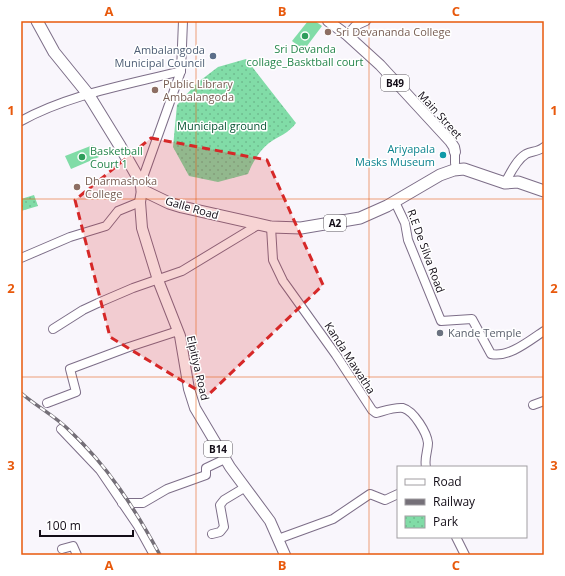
<svg xmlns="http://www.w3.org/2000/svg" width="565" height="576" viewBox="0 0 565 576" font-family="'Open Sans',sans-serif">
	<style>
		.park { fill: url(#park-dots) }
		.garden { fill: #81dca7 }
		.lines { fill: none; stroke-linecap: round; stroke-linejoin: round }
		.minor-casing { stroke: #7d6e88; stroke-width: 10 }
		.major-casing { stroke: #7d6e88; stroke-width: 12 }
		.highway-casing { stroke: #7d6e88; stroke-width: 13 }
		.minor { stroke: #fff; stroke-width: 8 }
		.major { stroke: #fff; stroke-width: 10 }
		.highway { stroke: #fff; stroke-width: 11 }
		.rail-casing { stroke: #757078; stroke-width: 3.5 }
		.rail { stroke: #fff; stroke-width: 2; stroke-dasharray: 6; stroke-linecap: butt }
		.marked { fill: #d62828; fill-opacity: 0.2; stroke: #d62828; stroke-width: 3; stroke-dasharray: 8 5; stroke-linejoin: round }
		.grid { fill: none; stroke: #e8590c; stroke-width: 1; stroke-opacity: 0.55 }
		.education-dot { fill: #8d6e63; stroke: #fff; stroke-width: 1.5 }
		.leisure-dot { fill: #2e9e5b; stroke: #fff; stroke-width: 1.5 }
		.service-dot { fill: #5c6f8a; stroke: #fff; stroke-width: 1.5 }
		.culture-dot { fill: #0f9aa8; stroke: #fff; stroke-width: 1.5 }
		.worship-dot { fill: #6b7280; stroke: #fff; stroke-width: 1.5 }
		.labels { text-anchor: middle; stroke-width: 3; stroke-linejoin: round; paint-order: stroke }
		.shield { fill: #fff; stroke: #5a565d; stroke-width: 1 }
		.shield-label { font-size: 10px; font-weight: bold; fill: #130d17 }
		.education-label { font-size: 11px; fill: #785e54; stroke: #fff; text-anchor: start }
		.leisure-label { font-size: 11px; fill: #27864d; stroke: #fff }
		.service-label { font-size: 11px; fill: #4e5e75; stroke: #fff; text-anchor: end }
		.street-label { font-size: 11px; fill: #130d17; stroke: #fff }
		.park-label { font-size: 11px; fill: #045331; stroke: #fff }
		.culture-label { font-size: 11px; fill: #0d838f; stroke: #fff; text-anchor: end }
		.worship-label { font-size: 11px; fill: #5b616d; stroke: #fff; text-anchor: start }
		.neatline { fill: none; stroke: #e8590c; stroke-width: 1.5 }
		.grid-label { font-size: 13px; text-anchor: middle; font-weight: bold; fill: #e8590c }
	</style>
	<defs>
		<pattern id="park-dots" width="8" height="8" patternUnits="userSpaceOnUse"><rect width="8" height="8" fill="#81dca7"/><path d="M2 2h.1M6 6h.1" fill="none" stroke="#6fbc8f" stroke-width="1.8" stroke-linecap="round"/></pattern>
	</defs>
	<rect width="100%" height="100%" fill="#f9f6fc"/>
	<g class="park">
		<path d="M246,59L296,123C289,133 279,136 269,143C260,150 252,163 248,174L218,182L189,176L173,147L177,105L197,83L218,67Z"/>
		<polygon points="34,195 38,206 21,211 21,199"/>
	</g>
	<g class="garden">
		<polygon points="308,21 315,21 322,26 304,50 292,41"/>
		<polygon points="93,145 99,157 71,169 65,156"/>
	</g>
	<g class="lines">
		<g class="minor-casing">
			<g id="minor">
				<polyline points="347,35 355,26 366,21"/>
				<path d="M21,121C70,94 127,85 181,71"/>
				<polyline points="455,152 455,163"/>
				<polyline points="141,183 181,71 183,21"/>
				<path d="M505,183C510,174 516,160 526,154C532,151 538,152 544,147"/>
				<path d="M395,202L405,223L408,240L441,321L472,319L491,354C509,358 530,340 544,331"/>
				<path d="M271,227L273,260L283,281L336,355L372,410L376,413C384,411 394,407 403,408C414,411 427,433 428,443C428,451 424,458 426,467"/>
				<polyline points="21,258 70,237 106,226 118,211 140,202"/>
				<polyline points="53,329 83,310 98,303 133,288 182,271 258,225"/>
				<polyline points="47,403 76,392 70,369 129,347 178,331"/>
				<polyline points="533,405 544,401"/>
				<polyline points="61,429 100,470 138,526 154,555"/>
				<polyline points="122,503 143,503 167,489 206,475 206,468 225,459"/>
				<polyline points="212,534 220,532 224,527 220,505 224,500 244,488"/>
				<polyline points="456,537 465,555"/>
				<polyline points="278,539 333,519 370,494 385,500 398,494"/>
				<polyline points="62,549 73,546 77,555"/>
			</g>
		</g>
		<g class="major-casing">
			<g id="major">
				<polyline points="328,21 347,35 380,65 450,141 454,147 455,152"/>
				<polyline points="142,190 140,202 142,228 158,280 180,336 189,389 195,408 230,467 270,521 285,555"/>
			</g>
		</g>
		<g class="highway-casing">
			<polyline id="highway" points="37,21 54,52 88,94 120,146 141,183 142,190 169,203 182,207 271,227 301,228 360,218 387,206 440,175 454,170 464,169 505,183 518,182 544,191"/>
		</g>
		<use href="#minor" class="minor"/>
		<use href="#major" class="major"/>
		<use href="#highway" class="highway"/>
		<g class="rail-casing">
			<path id="rail" d="M21,393C36,406 55,416 69,430C108,466 135,509 160,555"/>
		</g>
		<use href="#rail" class="rail"/>
	</g>
	<path class="marked" d="M151,138L267,160L323,285L207,396L110,337L75,200Z"/>
	<path class="grid" d="M196,21V555M369,21V555M21,199H544M21,377H544"/>
	<g class="education-dot">
		<circle cx="328" cy="32" r="4"/>
		<circle cx="155" cy="90" r="4"/>
		<circle cx="77" cy="187" r="4"/>
	</g>
	<g class="leisure-dot">
		<circle cx="305" cy="36" r="4"/>
		<circle cx="82" cy="157" r="4"/>
	</g>
	<circle class="service-dot" cx="213" cy="56" r="4"/>
	<circle class="culture-dot" cx="443" cy="155" r="4"/>
	<circle class="worship-dot" cx="440" cy="333" r="4"/>
	<g class="labels">
		<g class="shield">
			<rect x="381" y="75" width="28" height="16" rx="3"/>
			<rect x="324" y="215" width="22" height="16" rx="3"/>
			<rect x="204" y="441" width="28" height="16" rx="3"/>
		</g>
		<g class="shield-label">
			<text x="395" y="87">B49</text>
			<text x="335" y="227">A2</text>
			<text x="218" y="453">B14</text>
		</g>
		<g class="education-label">
			<text x="336" y="36">Sri Devananda College</text>
			<text x="163" y="88">Public Library<tspan x="163" dy="13">Ambalangoda</tspan></text>
			<text x="85" y="185">Dharmashoka<tspan x="85" dy="13">College</tspan></text>
		</g>
		<g class="leisure-label">
			<text x="305" y="53">Sri Devanda<tspan x="305" dy="13">collage_Basktball court</tspan></text>
			<text x="90" y="155" text-anchor="start">Basketball<tspan x="90" dy="13">Court 1</tspan></text>
		</g>
		<g class="service-label">
			<text x="205" y="54">Ambalangoda<tspan x="205" dy="13">Municipal Council</tspan></text>
		</g>
		<g class="street-label">
			<text transform="translate(440 115) rotate(48)" y="4">Main Street</text>
			<text transform="translate(192 208) rotate(16)" y="4">Galle Road</text>
			<text transform="translate(426 251) rotate(70)" y="4">R.E De Silva Road</text>
			<text transform="translate(350 358) rotate(57)" y="4">Kanda Mawatha</text>
			<text transform="translate(198 368) rotate(77)" y="4">Elpitiya Road</text>
		</g>
		<g class="park-label">
			<text x="222" y="130">Municipal ground</text>
		</g>
		<g class="culture-label">
			<text x="435" y="153">Ariyapala<tspan x="435" dy="13">Masks Museum</tspan></text>
		</g>
		<g class="worship-label">
			<text x="448" y="337">Kande Temple</text>
		</g>
	</g>
	<rect width="565" height="576" fill="none" stroke="#ffffff" stroke-width="44"/>
	<rect x="397" y="466" width="130" height="72" fill="#ffffff" stroke="#a19ea2"/>
	<rect x="405" y="479" width="20" height="6" fill="#ffffff" stroke="#a19ea2"/>
	<text x="433" y="486" font-size="12" fill="#130d17">Road</text>
	<rect x="405" y="499" width="20" height="6" fill="#757078" stroke="#a19ea2"/>
	<text x="433" y="506" font-size="12" fill="#130d17">Railway</text>
	<rect x="405" y="516" width="20" height="12" fill="url(#park-dots)" stroke="#a19ea2"/>
	<text x="433" y="526" font-size="12" fill="#130d17">Park</text>
	<path d="M40 530v6h93v-6" fill="none" stroke="#130d17" stroke-width="2"/>
	<text x="46" y="530" font-size="12" fill="#130d17" stroke="#ffffff" stroke-width="3" paint-order="stroke">100 m</text>
	<rect x="22" y="22" width="521" height="532" class="neatline"/>
	<g class="grid-label">
		<text x="109" y="16">A</text>
		<text x="282" y="16">B</text>
		<text x="456" y="16">C</text>
		<text x="11" y="115">1</text>
		<text x="554" y="115">1</text>
		<text x="11" y="293">2</text>
		<text x="554" y="293">2</text>
		<text x="11" y="470">3</text>
		<text x="554" y="470">3</text>
		<text x="109" y="570">A</text>
		<text x="282" y="570">B</text>
		<text x="456" y="570">C</text>
	</g>
</svg>
